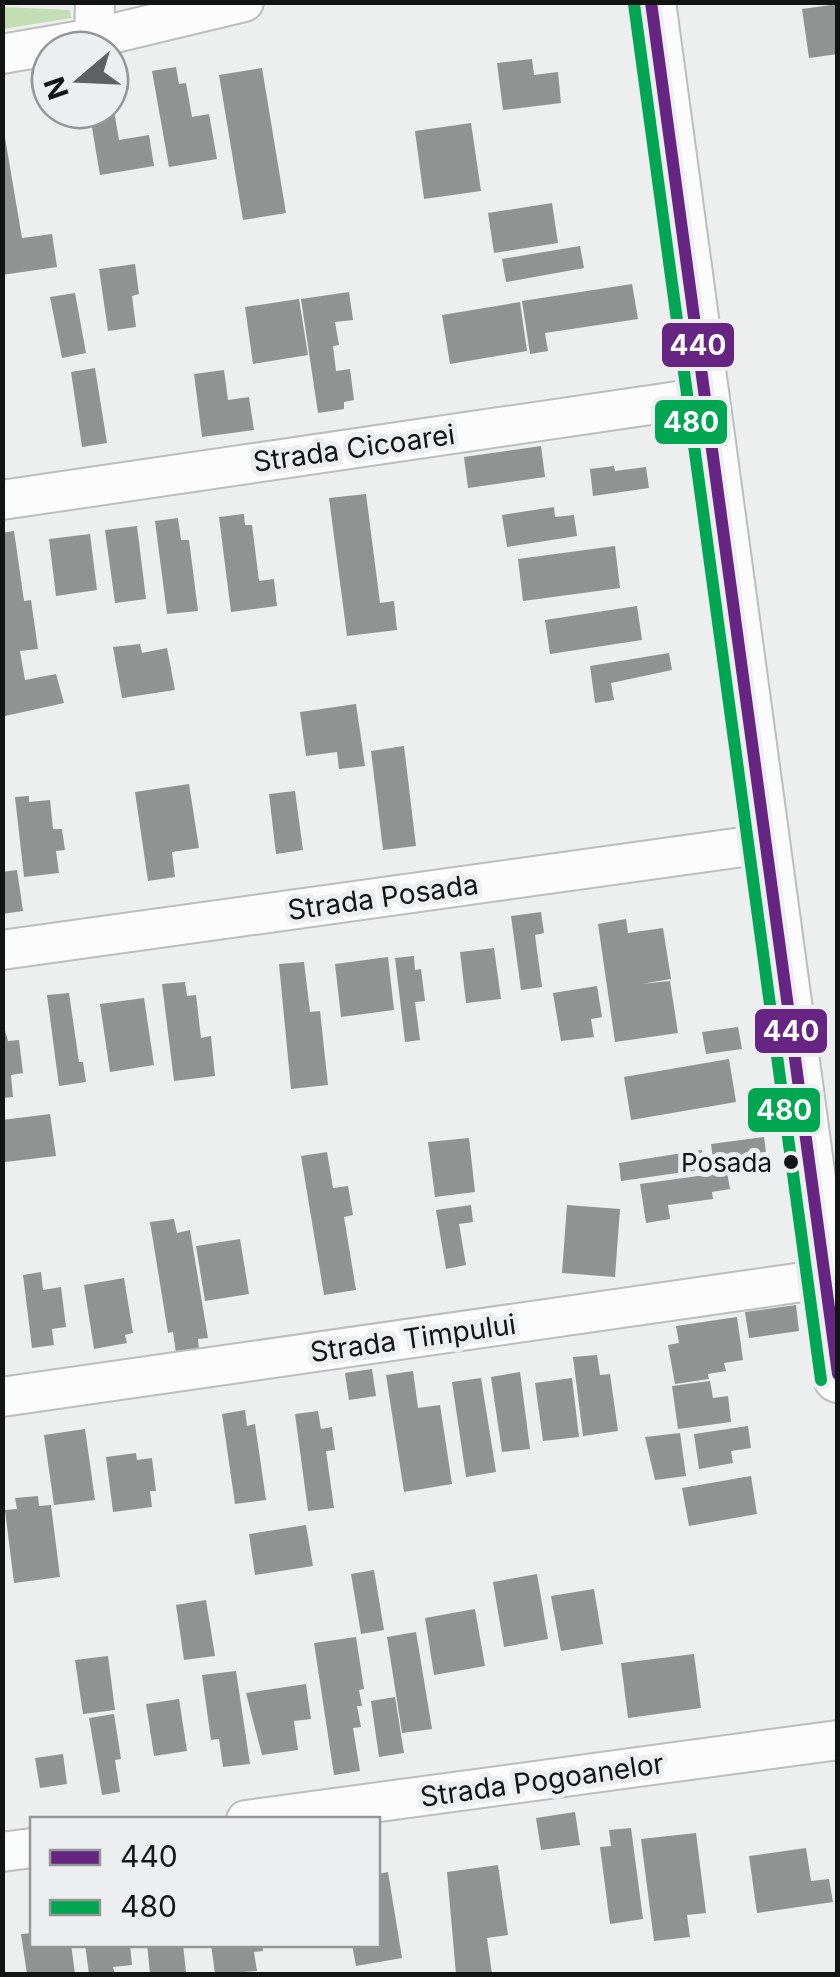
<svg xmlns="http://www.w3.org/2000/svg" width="840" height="1977" viewBox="0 0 840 1977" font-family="Inter,sans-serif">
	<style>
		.green { fill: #c3ddb5 }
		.building { fill: #919292 }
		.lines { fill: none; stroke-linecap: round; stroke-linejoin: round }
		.minor-casing { stroke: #bcbdbd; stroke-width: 42 }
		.major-casing { stroke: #bcbdbd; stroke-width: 52 }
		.minor { stroke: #fcfcfc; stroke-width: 38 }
		.major { stroke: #fcfcfc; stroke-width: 48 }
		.bus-1-casing { stroke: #eceeef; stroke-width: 20 }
		.bus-2-casing { stroke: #eceeef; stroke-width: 20 }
		.bus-1 { stroke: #662483; stroke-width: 12 }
		.bus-2 { stroke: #00a651; stroke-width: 12 }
		.bus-dot { fill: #131414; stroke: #eceeef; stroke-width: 4 }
		.labels { text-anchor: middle; stroke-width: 10; stroke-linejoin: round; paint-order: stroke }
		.bus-label { font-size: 26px; fill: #131414; stroke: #eceeef; text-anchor: end }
		.street-label { font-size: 28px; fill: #131414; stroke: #eceeef }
		.line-badge { stroke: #eceeef; stroke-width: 4 }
		.badge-label { font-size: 28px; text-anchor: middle; font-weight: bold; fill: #fff }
	</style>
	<rect width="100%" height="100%" fill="#edeeee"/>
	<polygon class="green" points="3,7 70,10 71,18 3,29"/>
	<g class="building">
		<polygon points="838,4 838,54 809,58 802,9"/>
		<polygon points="532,59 534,75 558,72 561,103 503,110 497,63"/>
		<polygon points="176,67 179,84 186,83 192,117 209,114 217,159 169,167 152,71"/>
		<polygon points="262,68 286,213 243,220 219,75"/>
		<polygon points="113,105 119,140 149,135 154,166 100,175 89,110 110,110"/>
		<polygon points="2,120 22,238 52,234 57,267 2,275"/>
		<polygon points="471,123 481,191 424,199 415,131"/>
		<polygon points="552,203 558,243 494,253 488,213"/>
		<polygon points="580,246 584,268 506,282 502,259"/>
		<polygon points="135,264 139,294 132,296 136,327 108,331 99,269"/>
		<polygon points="632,284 638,319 545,333 548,351 530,354 522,301"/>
		<polygon points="349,292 353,320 335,322 339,345 333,346 336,371 350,369 354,400 344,402 344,409 318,413 301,299"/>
		<polygon points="75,293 86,353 62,358 50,297"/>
		<polygon points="299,299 308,355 253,364 245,307"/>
		<polygon points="520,302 527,351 450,364 442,315"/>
		<polygon points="95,368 107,443 82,447 71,372"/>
		<polygon points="224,370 228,400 249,397 254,430 202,437 194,374"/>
		<polygon points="541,446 545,477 468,488 464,457"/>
		<polygon points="614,466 615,471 646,467 649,488 593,496 590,469"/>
		<polygon points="366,494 380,603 394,601 397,630 347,636 329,498"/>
		<polygon points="554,507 555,517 574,515 577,536 507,547 502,515"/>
		<polygon points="244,514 245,525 252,525 259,581 274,579 277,606 231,612 219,517"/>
		<polygon points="178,518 181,540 189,540 198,611 167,614 155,521"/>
		<polygon points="137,526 146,599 115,603 105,530"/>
		<polygon points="14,531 24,601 31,600 38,649 20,651 25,680 56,674 64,703 5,716 2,533"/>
		<polygon points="90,534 97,590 56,596 49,539"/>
		<polygon points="615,546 620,588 523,601 518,559"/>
		<polygon points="637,606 642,640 550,654 545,620"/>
		<polygon points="140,644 142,653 167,648 175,690 122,698 113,647"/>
		<polygon points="669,653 672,670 611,683 614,700 595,703 590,666"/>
		<polygon points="356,704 365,766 339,769 337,752 306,756 300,712"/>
		<polygon points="404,746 416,846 383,850 371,751"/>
		<polygon points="189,784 199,848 172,852 175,877 148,881 135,792"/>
		<polygon points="295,791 303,850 276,854 269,794"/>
		<polygon points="29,796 29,802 50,800 53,829 62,829 65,850 56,851 59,873 24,877 15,797"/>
		<polygon points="17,870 23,911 2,914 2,872"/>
		<polygon points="541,912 544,933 535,935 542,987 521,990 511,916"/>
		<polygon points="626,919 628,933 663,928 671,979 641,984 670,981 678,1033 615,1042 598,924"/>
		<polygon points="494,948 501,999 466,1003 460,952"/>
		<polygon points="414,956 415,970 421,969 425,1001 415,1002 420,1040 405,1042 395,958"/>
		<polygon points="388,957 394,1010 341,1017 335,964"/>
		<polygon points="304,962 310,1012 320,1011 328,1085 291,1089 279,964"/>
		<polygon points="185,982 187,996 196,995 201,1038 211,1036 215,1076 174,1081 162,984"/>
		<polygon points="597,986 602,1017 591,1019 594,1037 561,1041 553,993"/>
		<polygon points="69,993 79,1062 83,1062 86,1082 59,1086 47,995"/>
		<polygon points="144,998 154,1065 110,1072 100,1004"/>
		<polygon points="2,1020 8,1041 19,1040 23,1073 11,1075 13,1097 2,1098"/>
		<polygon points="738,1027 742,1049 706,1054 702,1032"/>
		<polygon points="729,1059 736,1102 631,1120 624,1077"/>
		<polygon points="50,1114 56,1156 5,1162 2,1120"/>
		<polygon points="764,1137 767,1160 714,1167 711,1144"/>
		<polygon points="469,1138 475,1192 435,1197 428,1142"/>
		<polygon points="702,1150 705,1169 621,1181 619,1163"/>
		<polygon points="327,1152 333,1188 348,1186 353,1215 344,1217 356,1290 324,1295 301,1156"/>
		<polygon points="727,1172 730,1189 712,1192 713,1199 668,1205 670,1219 646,1223 640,1184"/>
		<polygon points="471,1205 473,1222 459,1224 466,1265 446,1269 436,1210"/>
		<polygon points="567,1205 620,1209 615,1277 562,1273"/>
		<polygon points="174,1219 177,1233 190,1230 208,1338 198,1339 199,1349 176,1353 173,1332 168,1333 150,1222"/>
		<polygon points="240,1239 249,1294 205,1301 196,1246"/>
		<polygon points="41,1272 43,1290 61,1287 66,1327 52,1329 54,1345 32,1348 23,1275"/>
		<polygon points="124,1278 133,1333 125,1335 127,1343 94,1349 84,1285"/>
		<polygon points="796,1305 799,1331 749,1338 745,1312"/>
		<polygon points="737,1317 743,1360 724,1363 726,1371 708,1374 709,1379 675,1384 668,1345 679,1343 676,1326"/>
		<polygon points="597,1355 600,1375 610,1374 618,1431 583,1436 573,1357"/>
		<polygon points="372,1369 376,1396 349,1400 345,1373"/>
		<polygon points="413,1371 418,1408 440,1405 452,1484 404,1492 386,1375"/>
		<polygon points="520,1372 530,1449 502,1452 491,1377"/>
		<polygon points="481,1378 496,1472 466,1477 452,1382"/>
		<polygon points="572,1378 579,1437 543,1441 535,1383"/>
		<polygon points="710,1381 713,1398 728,1396 731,1422 678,1429 672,1386"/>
		<polygon points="245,1410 247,1426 255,1424 266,1500 235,1504 222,1414"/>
		<polygon points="318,1411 321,1429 332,1427 335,1450 326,1451 334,1508 308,1511 295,1414"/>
		<polygon points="748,1426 751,1448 731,1451 733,1463 699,1469 694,1434"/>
		<polygon points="85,1429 95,1500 54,1505 44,1435"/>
		<polygon points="680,1433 686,1476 655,1480 645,1437"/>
		<polygon points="136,1453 137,1460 152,1458 156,1491 150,1491 152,1507 113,1512 106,1457"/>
		<polygon points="751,1476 757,1514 689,1526 682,1488"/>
		<polygon points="38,1496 39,1506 51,1505 60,1577 14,1583 5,1510 17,1509 15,1498"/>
		<polygon points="306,1525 313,1566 255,1575 249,1534"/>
		<polygon points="374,1570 384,1630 361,1634 351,1574"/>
		<polygon points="537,1574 548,1639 504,1647 493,1582"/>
		<polygon points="594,1589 603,1644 561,1651 551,1596"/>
		<polygon points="206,1600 215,1656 184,1660 176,1605"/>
		<polygon points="475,1609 485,1666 434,1675 425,1618"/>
		<polygon points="416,1632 432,1729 402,1733 387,1637"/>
		<polygon points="356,1637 364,1689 359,1690 362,1706 357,1706 361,1727 353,1728 360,1771 334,1775 314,1643"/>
		<polygon points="694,1654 701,1708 628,1718 621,1663"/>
		<polygon points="108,1656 115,1710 83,1714 75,1660"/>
		<polygon points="236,1671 250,1764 223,1767 219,1739 211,1740 202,1675"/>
		<polygon points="306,1684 311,1719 294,1721 298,1750 262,1755 246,1693"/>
		<polygon points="395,1697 404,1753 379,1757 371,1701"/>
		<polygon points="179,1699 187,1751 154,1756 146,1704"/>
		<polygon points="114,1714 121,1759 115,1760 120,1792 102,1795 89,1718"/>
		<polygon points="63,1754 67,1784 40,1788 35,1758"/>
		<polygon points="575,1812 580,1845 541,1850 536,1818"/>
		<polygon points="631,1828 643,1919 610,1924 600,1847 611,1846 609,1830"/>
		<polygon points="696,1833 706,1913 687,1915 690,1937 654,1941 641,1839"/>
		<polygon points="806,1848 811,1881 829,1879 833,1902 757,1913 749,1856"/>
		<polygon points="498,1865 508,1935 487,1938 492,1974 456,1974 447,1872"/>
		<polygon points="388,1872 402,1958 356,1966 352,1944 378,1944 378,1874"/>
		<polygon points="32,1933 32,1944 71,1944 75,1974 27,1974 21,1934"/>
		<polygon points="85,1944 130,1944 132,1965 113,1967 115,1974 89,1974"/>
		<polygon points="147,1944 183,1944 186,1973 150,1974"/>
		<polygon points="211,1944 262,1944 263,1951 254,1952 257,1971 215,1974"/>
	</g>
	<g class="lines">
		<g class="minor-casing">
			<g id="minor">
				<polyline points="94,38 95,2"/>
				<polyline points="2,54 94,38 244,2"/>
				<polyline points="2,500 705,397"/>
				<polyline points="2,950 764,844"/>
				<polyline points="2,1397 824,1279"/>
				<polyline points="246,1820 838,1740"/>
				<polyline points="2,1852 32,1848"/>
			</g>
		</g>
		<g class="major-casing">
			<polyline id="major" points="651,2 838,1378"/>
		</g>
		<use href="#minor" class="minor"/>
		<use href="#major" class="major"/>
		<g class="bus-1-casing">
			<polyline id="bus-1" points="651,2 838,1374"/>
		</g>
		<g class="bus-2-casing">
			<polyline id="bus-2" points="634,4 821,1380"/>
		</g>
		<use href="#bus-1" class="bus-1"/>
		<use href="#bus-2" class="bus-2"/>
	</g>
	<circle class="bus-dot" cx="791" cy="1162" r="9"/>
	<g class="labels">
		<g class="bus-label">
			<text x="772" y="1172">Posada</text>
		</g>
		<g class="street-label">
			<text transform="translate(354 448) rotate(-8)" y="10">Strada Cicoarei</text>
			<text transform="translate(383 897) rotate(-8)" y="10">Strada Posada</text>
			<text transform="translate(413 1338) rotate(-8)" y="10">Strada Timpului</text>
			<text transform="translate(542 1780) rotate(-8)" y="10">Strada Pogoanelor</text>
		</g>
	</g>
	<g class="line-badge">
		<rect x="660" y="321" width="76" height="48" rx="10" fill="#662483"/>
		<rect x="653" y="398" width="76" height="48" rx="10" fill="#00a651"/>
		<rect x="753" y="1007" width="76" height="48" rx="10" fill="#662483"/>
		<rect x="746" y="1086" width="76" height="48" rx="10" fill="#00a651"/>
	</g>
	<g class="badge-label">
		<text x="698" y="355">440</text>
		<text x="691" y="432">480</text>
		<text x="791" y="1041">440</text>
		<text x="784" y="1120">480</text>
	</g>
	<rect width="840" height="1977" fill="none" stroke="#131414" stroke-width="10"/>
	<rect x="30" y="1817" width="350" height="130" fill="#eceeef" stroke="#959797" stroke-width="2.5"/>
	<rect x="50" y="1850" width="50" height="15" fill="#662483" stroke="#959797" stroke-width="2.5"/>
	<text x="120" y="1867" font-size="30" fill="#131414">440</text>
	<rect x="50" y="1900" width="50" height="15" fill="#00a651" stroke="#959797" stroke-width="2.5"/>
	<text x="120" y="1917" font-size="30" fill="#131414">480</text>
	<g transform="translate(80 80) rotate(251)"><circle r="48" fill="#eceeef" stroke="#959797" stroke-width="2.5"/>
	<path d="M0-8L18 38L0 25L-18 38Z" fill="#5f6060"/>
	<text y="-15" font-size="28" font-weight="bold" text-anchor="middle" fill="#131414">N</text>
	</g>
</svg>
